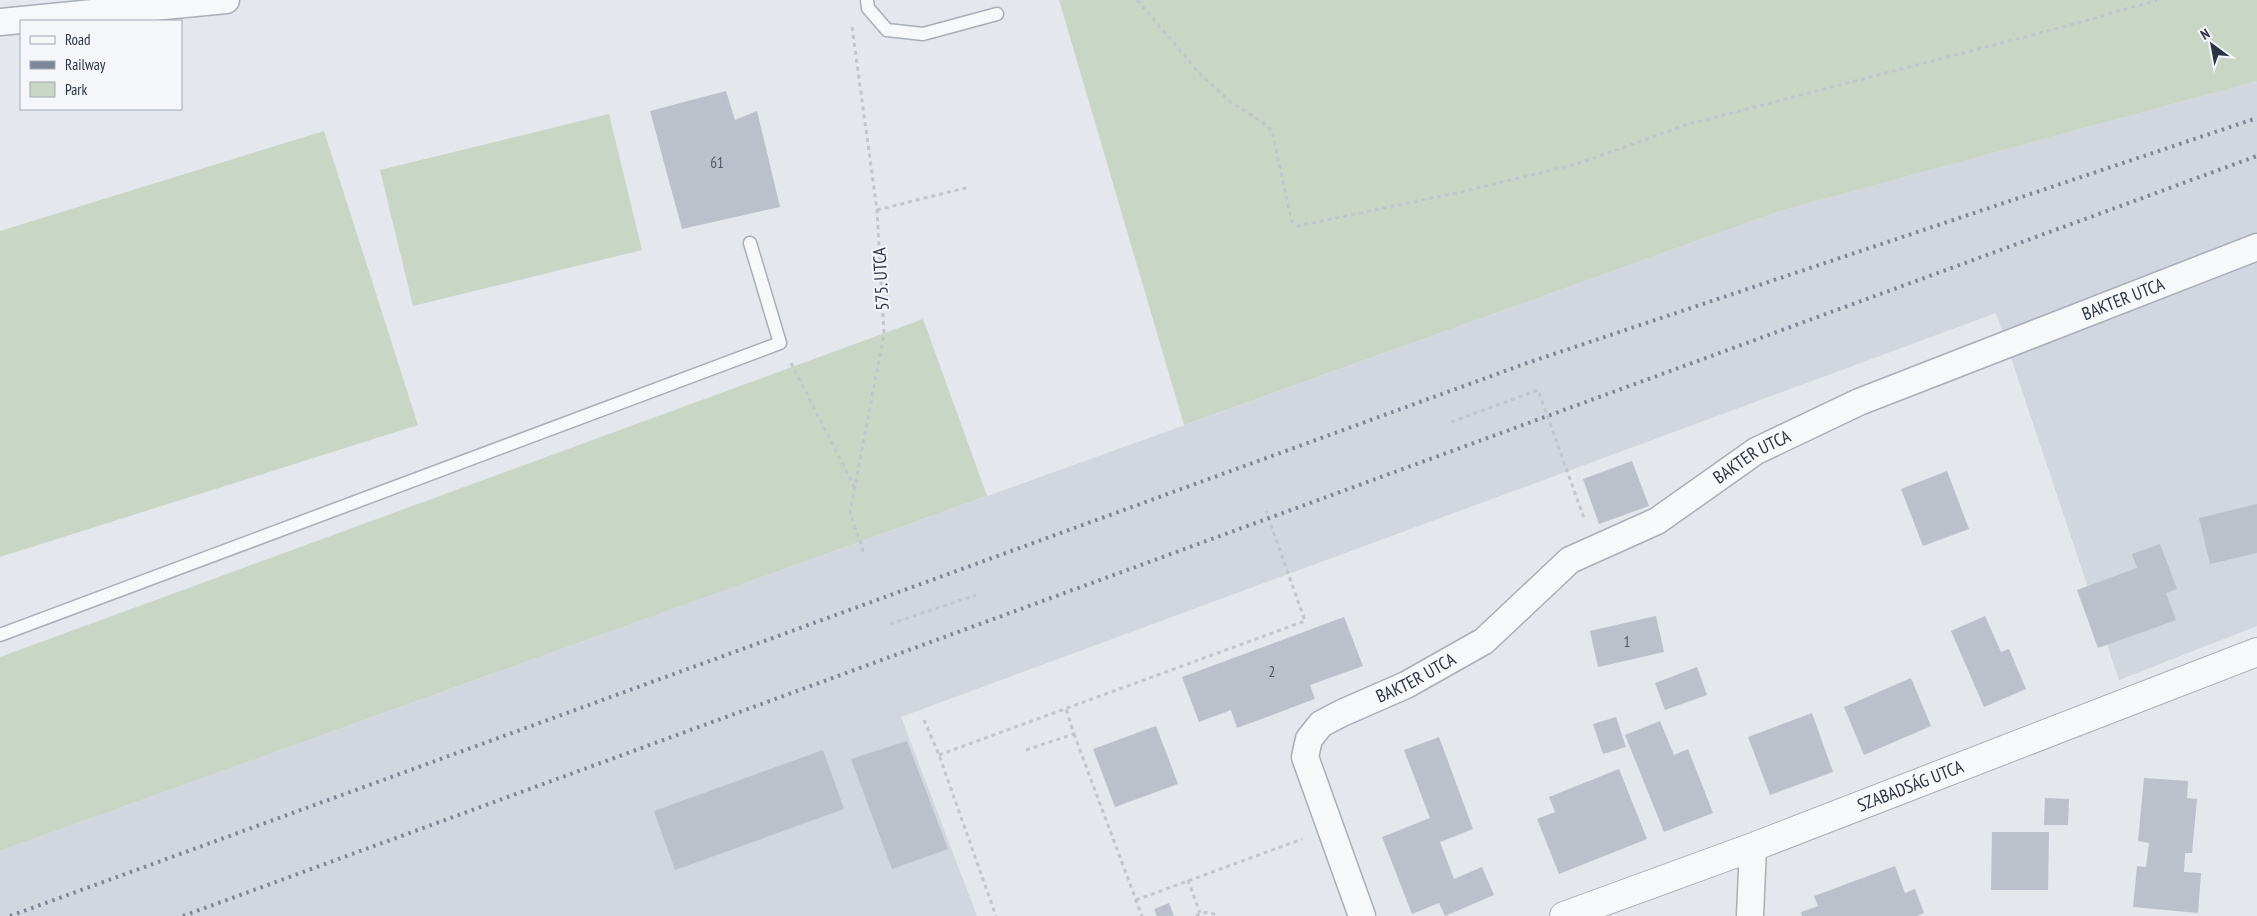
<svg xmlns="http://www.w3.org/2000/svg" width="2257" height="916" viewBox="0 0 2257 916" font-family="'PT Sans Narrow',sans-serif">
	<style>
		.built { fill: #d2d6de }
		.green { fill: #c9d6c5 }
		.building { fill: #bbc0ca }
		.lines { fill: none; stroke-linecap: round; stroke-linejoin: round }
		.service-casing { stroke: #a9aeb7; stroke-width: 15 }
		.minor-casing { stroke: #a9aeb7; stroke-width: 29 }
		.tertiary-casing { stroke: #a9aeb7; stroke-width: 30 }
		.path { stroke: #c2c5cb; stroke-width: 3; stroke-dasharray: 4 4; stroke-linecap: butt }
		.service { stroke: #f7f8fa; stroke-width: 12 }
		.minor { stroke: #f7f8fa; stroke-width: 26 }
		.tertiary { stroke: #f7f8fa; stroke-width: 28 }
		.rail { stroke: #7d8696; stroke-width: 4; stroke-dasharray: 2.5 5; stroke-linecap: butt }
		.labels { text-anchor: middle; stroke-width: 4; stroke-linejoin: round; paint-order: stroke }
		.number-label { font-size: 15px; fill: #4f5766 }
		.street-label { font-size: 18px; fill: #2b3445; stroke: #f4f6f9 }
	</style>
	<rect width="100%" height="100%" fill="#e4e7ec"/>
	<polygon class="built" points="2257,81 2257,626 2119,680 1996,313 901,717 977,916 0,916 0,851 1780,211"/>
	<g class="green">
		<polygon points="1059,0 2257,0 2257,81 1780,211 1184,425"/>
		<polygon points="609,114 642,250 413,306 380,170"/>
		<polygon points="324,131 418,425 0,557 0,231"/>
		<polygon points="923,319 987,496 0,851 0,657"/>
	</g>
	<g class="building">
		<polygon points="726,91 735,120 757,111 780,207 682,229 650,111"/>
		<polygon points="1632,461 1649,506 1599,524 1583,479"/>
		<polygon points="1947,471 1969,529 1923,546 1901,489"/>
		<polygon points="2257,504 2257,553 2210,564 2199,518"/>
		<polygon points="2160,544 2177,589 2166,593 2176,620 2098,648 2077,590 2137,568 2132,554"/>
		<polygon points="1656,616 1664,652 1598,667 1590,631"/>
		<polygon points="1985,616 2001,652 2009,649 2026,689 1984,707 1951,631"/>
		<polygon points="1344,617 1363,666 1310,685 1315,699 1237,728 1231,710 1199,722 1182,677"/>
		<polygon points="1697,667 1707,695 1665,710 1655,683"/>
		<polygon points="1911,678 1931,726 1864,755 1844,707"/>
		<polygon points="1812,713 1833,772 1770,795 1748,737"/>
		<polygon points="1616,717 1626,747 1603,754 1593,724"/>
		<polygon points="1660,721 1674,755 1688,749 1713,813 1664,832 1625,735"/>
		<polygon points="1156,726 1178,784 1115,807 1093,749"/>
		<polygon points="1439,737 1473,829 1440,842 1454,879 1482,867 1494,895 1445,916 1439,903 1412,914 1382,837 1430,818 1404,750"/>
		<polygon points="907,741 948,849 892,869 851,759"/>
		<polygon points="823,750 844,809 675,870 654,811"/>
		<polygon points="1619,769 1647,839 1559,874 1537,819 1555,812 1549,797"/>
		<polygon points="2144,778 2188,781 2187,798 2197,799 2192,853 2185,853 2184,872 2201,873 2198,913 2133,907 2137,866 2146,867 2149,843 2138,841"/>
		<polygon points="2045,798 2069,799 2068,825 2044,825"/>
		<polygon points="1992,832 2049,832 2048,890 1991,890"/>
		<polygon points="1895,866 1905,893 1915,889 1924,913 1917,916 1802,916 1801,912 1818,906 1814,896"/>
		<polygon points="1169,903 1174,916 1157,916 1154,909"/>
	</g>
	<g class="lines">
		<g class="service-casing">
			<g id="service">
				<polyline points="867,0 868,8 887,30 923,34 997,14"/>
				<polyline points="0,635 780,343 750,243"/>
			</g>
		</g>
		<g class="minor-casing">
			<g id="minor">
				<polyline points="0,22 226,0"/>
				<path id="s1" d="M1362,916L1305,757L1309,739L1321,724L1342,713L1406,685L1484,641L1570,560L1657,521L1756,451L1859,402L2257,247"/>
				<polyline points="1750,916 1753,847"/>
			</g>
		</g>
		<g class="tertiary-casing">
			<g id="tertiary">
				<path id="s2" d="M1564,916L1753,847L2257,652"/>
			</g>
		</g>
		<g class="path">
			<polyline points="1137,0 1202,76 1232,103 1258,119 1272,131 1292,222 1298,226 1461,192 1580,163 1686,125 2074,24 2157,0"/>
			<polyline points="852,27 877,210 884,334 850,512 864,554"/>
			<polyline points="877,210 969,187"/>
			<polyline points="791,363 854,486"/>
			<polyline points="1451,422 1538,390 1585,521"/>
			<polyline points="890,624 976,595"/>
			<polyline points="924,720 939,755 996,916"/>
			<polyline points="1074,734 1142,916"/>
			<polyline points="1026,750 1074,734 1066,709"/>
			<polyline points="939,755 1305,621 1266,511"/>
			<polyline points="1188,880 1200,913"/>
			<polyline points="1136,900 1302,839"/>
			<path d="M1196,916C1203,911 1211,912 1218,916"/>
		</g>
		<use href="#service" class="service"/>
		<use href="#minor" class="minor"/>
		<use href="#tertiary" class="tertiary"/>
		<g class="rail">
			<polyline points="10,916 1527,363 2257,118"/>
			<polyline points="183,916 2257,156"/>
		</g>
	</g>
	<g class="labels">
		<g class="number-label">
			<text x="717" y="168">61</text>
			<text x="1627" y="647">1</text>
			<text x="1272" y="677">2</text>
		</g>
		<g class="street-label">
			<text transform="translate(881 279) rotate(-93)" y="6">575. UTCA</text>
			<text dy="6" stroke="none"><textPath href="#s1" startOffset="1122">BAKTER UTCA</textPath></text>
			<text dy="6" stroke="none"><textPath href="#s1" startOffset="718">BAKTER UTCA</textPath></text>
			<text dy="6" stroke="none"><textPath href="#s1" startOffset="312">BAKTER UTCA</textPath></text>
			<text dy="6" stroke="none"><textPath href="#s2" startOffset="370">SZABADSÁG UTCA</textPath></text>
		</g>
	</g>
	<rect x="20" y="20" width="162" height="90" fill="#f4f6f9" stroke="#a4a8b1"/>
	<rect x="30" y="36" width="25" height="8" fill="#f7f8fa" stroke="#a4a8b1"/>
	<text x="65" y="45" font-size="15" fill="#2b3445">Road</text>
	<rect x="30" y="61" width="25" height="8" fill="#7d8696" stroke="#a4a8b1"/>
	<text x="65" y="70" font-size="15" fill="#2b3445">Railway</text>
	<rect x="30" y="82" width="25" height="15" fill="#c9d6c5" stroke="#a4a8b1"/>
	<text x="65" y="95" font-size="15" fill="#2b3445">Park</text>
	<g transform="translate(2212 45) rotate(328)" stroke="#f4f6f9" stroke-width="4" paint-order="stroke">
	<path d="M0-4L9 19L0 12L-9 19Z" fill="#2b3445"/>
	<text y="-8" font-size="14" font-weight="bold" text-anchor="middle" fill="#2b3445">N</text>
	</g>
</svg>
